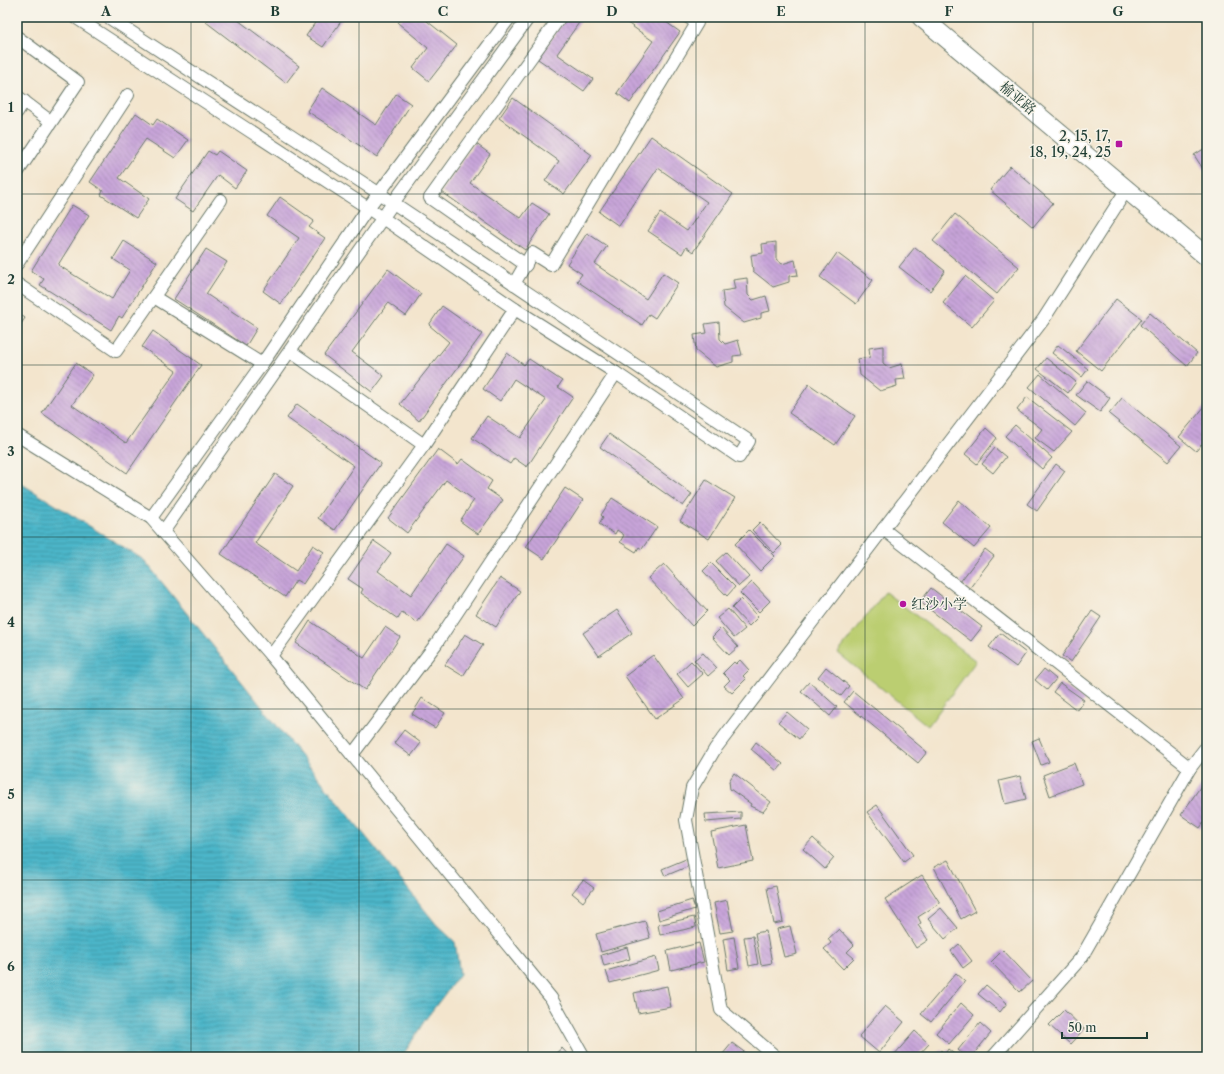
<svg xmlns="http://www.w3.org/2000/svg" width="1224" height="1074" viewBox="0 0 1224 1074" font-family="'Libre Caslon Text','Noto Serif SC',serif">
	<style>
		.garden { fill: #bbce71; stroke: #6d8652 }
		.water { fill: url(#water-rules); stroke: #367a7e }
		.building { fill: url(#building-back-hatch) }
		.lines { fill: none; stroke-linecap: round; stroke-linejoin: round }
		.minor-casing { stroke: #69786a; stroke-width: 14 }
		.highway-casing { stroke: #69786a; stroke-width: 20 }
		.minor { stroke: #fff; stroke-width: 12 }
		.highway { stroke: #fff; stroke-width: 18 }
		.grid { fill: none; stroke: #1f3d34; stroke-width: 1; stroke-opacity: 0.55 }
		.poi-dot { fill: #b5179e; stroke: #f7f3e8; stroke-width: 1.5 }
		.labels { text-anchor: middle; stroke-width: 3; stroke-linejoin: round; paint-order: stroke }
		.street-label { font-size: 14px; fill: #1f3d34; stroke: #f7f3e8 }
		.poi-label { font-size: 14px; fill: #1f3d34; stroke: #f7f3e8; text-anchor: end }
		.neatline { fill: none; stroke: #1f3d34; stroke-width: 1.5 }
		.grid-label { font-size: 13px; text-anchor: middle; font-weight: bold; fill: #1f3d34 }
	</style>
	<defs>
		<pattern id="water-rules" width="6" height="5" patternUnits="userSpaceOnUse"><rect width="6" height="5" fill="#4cb6c9"/><path d="M0 2.5h6" fill="none" stroke="#3f95a4"/></pattern>
		<pattern id="building-back-hatch" width="6" height="6" patternUnits="userSpaceOnUse"><rect width="6" height="6" fill="#c8a4d9"/><path d="M-1 5l2 2M0 0l6 6M5-1l2 2" fill="none" stroke="#a287b1"/></pattern>
	</defs>
	<rect width="100%" height="100%" fill="#f7f3e8"/>
	<filter id="ink" filterUnits="userSpaceOnUse"><feTurbulence type="fractalNoise" baseFrequency=".025" numOctaves="2"/><feDisplacementMap in="SourceGraphic" scale="8" xChannelSelector="R" yChannelSelector="G"/><feConvolveMatrix kernelMatrix="1 2 1 2 8 2 1 2 1" color-interpolation-filters="sRGB"/></filter>
	<filter id="wash" filterUnits="userSpaceOnUse"><feTurbulence type="fractalNoise" baseFrequency=".012" numOctaves="4" result="noise"/><feDisplacementMap in="SourceGraphic" scale="16" xChannelSelector="R" yChannelSelector="G"/><feGaussianBlur stdDeviation="0.9" result="paint"/><feColorMatrix in="noise" values="0 0 0 0 0 0 0 0 0 0 0 0 0 0 0 0 0 1.4 0 .05"/><feComposite in="paint" operator="in"/></filter>
	<g filter="url(#wash)">
		<rect width="100%" height="100%" fill="#f3e5cd"/>
		<polygon class="garden" points="885,592 976,661 928,726 838,653"/>
		<polygon class="water" points="17,481 144,560 436,924 455,942 460,974 425,1020 402,1057 17,1057"/>
		<g id="blocks">
			<g class="building">
				<polygon points="210,17 234,17 299,66 286,83 206,22"/>
				<polygon points="319,17 344,17 323,47 306,36"/>
				<polygon points="403,17 422,17 457,45 429,81 413,68 428,48 398,23"/>
				<polygon points="567,17 583,17 557,54 593,79 584,91 538,59"/>
				<polygon points="619,17 659,17 680,32 630,103 617,93 653,41"/>
				<polygon points="322,88 376,125 396,94 411,104 377,157 307,111"/>
				<polygon points="513,98 592,155 564,194 545,181 559,161 499,118"/>
				<polygon points="136,113 153,125 157,119 188,140 175,158 146,139 119,178 149,199 136,218 101,195 103,191 90,182"/>
				<polygon points="651,136 733,194 693,252 686,247 682,254 648,231 660,213 687,231 707,202 658,168 619,226 599,212"/>
				<polygon points="475,143 490,154 470,183 521,218 532,203 549,214 525,250 442,192"/>
				<polygon points="1207,147 1207,175 1194,155"/>
				<polygon points="208,151 215,155 218,151 247,171 235,188 218,175 193,211 175,199"/>
				<polygon points="1010,166 1053,203 1033,227 990,190"/>
				<polygon points="280,197 314,221 309,227 325,238 281,304 263,291 299,238 267,216"/>
				<polygon points="72,205 89,215 58,265 112,299 130,270 113,259 124,241 157,262 122,318 119,316 111,330 40,285 44,279 31,271"/>
				<polygon points="955,214 1019,267 997,294 933,241"/>
				<polygon points="587,233 607,246 595,264 646,299 663,273 678,283 655,318 649,314 642,325 577,281 582,274 567,264"/>
				<polygon points="776,242 776,259 782,264 795,260 798,275 789,276 789,282 773,287 753,271 751,255 763,253 762,244"/>
				<polygon points="915,247 945,271 930,291 899,267"/>
				<polygon points="206,249 227,262 206,294 257,328 246,346 174,299"/>
				<polygon points="837,253 873,280 856,304 820,277"/>
				<polygon points="388,269 421,294 406,316 388,303 352,352 384,376 372,392 324,355"/>
				<polygon points="965,276 994,301 972,327 943,303"/>
				<polygon points="747,278 748,295 753,300 766,296 770,311 761,313 761,318 744,323 724,307 722,291 735,289 733,280"/>
				<polygon points="1116,299 1142,319 1101,371 1076,351"/>
				<polygon points="442,306 482,334 419,421 400,404 449,342 429,325"/>
				<polygon points="17,312 25,318 17,330"/>
				<polygon points="1150,313 1197,353 1187,366 1140,325"/>
				<polygon points="719,322 720,339 725,344 738,340 742,355 733,356 733,362 716,367 696,351 694,335 707,333 705,324"/>
				<polygon points="153,331 201,365 127,473 42,413 76,363 93,375 72,405 126,443 176,371 142,347"/>
				<polygon points="1058,345 1088,369 1082,377 1052,353"/>
				<polygon points="883,346 883,363 889,368 902,364 905,379 896,380 897,386 880,391 860,375 858,359 870,357 869,348"/>
				<polygon points="507,353 524,365 529,359 562,381 558,387 573,397 527,467 514,458 510,464 472,438 487,416 520,438 546,400 514,379 500,401 483,389"/>
				<polygon points="1046,358 1076,382 1068,393 1037,369"/>
				<polygon points="1040,374 1086,413 1075,426 1029,387"/>
				<polygon points="1087,381 1110,398 1100,412 1076,395"/>
				<polygon points="809,384 855,416 835,445 789,413"/>
				<polygon points="1027,397 1072,432 1054,452 1035,438 1042,429 1017,410"/>
				<polygon points="1122,398 1181,446 1168,462 1109,414"/>
				<polygon points="297,404 381,463 335,530 318,518 354,466 287,418"/>
				<polygon points="1205,406 1207,407 1207,438 1196,451 1179,437"/>
				<polygon points="1015,425 1052,458 1042,469 1005,436"/>
				<polygon points="986,428 997,438 977,464 965,454"/>
				<polygon points="609,434 692,494 683,506 600,447"/>
				<polygon points="995,448 1006,457 993,473 982,464"/>
				<polygon points="438,449 458,464 462,459 492,481 487,489 503,500 478,534 460,521 474,500 446,480 407,533 388,518"/>
				<polygon points="1056,464 1065,471 1037,511 1027,504"/>
				<polygon points="275,474 293,486 255,543 296,571 313,545 324,552 303,584 296,580 285,597 221,554"/>
				<polygon points="706,480 735,498 709,539 680,521"/>
				<polygon points="565,488 583,500 544,559 526,547"/>
				<polygon points="612,498 657,527 642,549 639,547 636,552 620,542 624,535 617,530 615,534 599,524 603,517 601,515"/>
				<polygon points="959,500 991,528 974,548 942,522"/>
				<polygon points="760,522 782,545 774,553 752,530"/>
				<polygon points="749,530 775,556 760,571 735,544"/>
				<polygon points="374,541 391,553 378,571 411,595 446,544 464,556 417,623 402,612 398,619 361,593 363,589 348,579"/>
				<polygon points="985,549 994,556 969,589 960,582"/>
				<polygon points="726,552 749,577 739,586 716,561"/>
				<polygon points="711,563 735,587 727,596 703,571"/>
				<polygon points="664,564 707,611 692,626 648,578"/>
				<polygon points="500,578 520,591 496,627 476,614"/>
				<polygon points="752,582 770,601 759,612 740,593"/>
				<polygon points="931,588 982,627 971,641 920,602"/>
				<polygon points="741,599 758,617 749,626 732,608"/>
				<polygon points="728,609 745,629 734,638 717,618"/>
				<polygon points="617,610 632,633 599,656 583,633"/>
				<polygon points="1092,611 1101,617 1071,662 1062,656"/>
				<polygon points="310,621 364,658 385,627 400,637 365,690 296,643"/>
				<polygon points="721,628 738,647 729,655 712,637"/>
				<polygon points="1000,633 1026,653 1016,667 989,647"/>
				<polygon points="465,634 483,645 463,676 445,665"/>
				<polygon points="703,653 717,668 708,676 694,660"/>
				<polygon points="653,655 684,699 655,719 625,676"/>
				<polygon points="740,660 749,670 743,676 746,679 732,693 724,686 730,680 723,673 734,662 736,664"/>
				<polygon points="691,661 703,674 688,687 677,674"/>
				<polygon points="826,667 849,686 841,696 818,677"/>
				<polygon points="1044,669 1056,679 1047,690 1035,680"/>
				<polygon points="809,682 837,707 830,716 801,691"/>
				<polygon points="1060,683 1084,700 1077,710 1053,692"/>
				<polygon points="853,691 927,752 918,763 844,702"/>
				<polygon points="422,698 445,713 435,728 412,714"/>
				<polygon points="787,712 807,729 799,739 778,722"/>
				<polygon points="404,730 421,743 411,756 394,743"/>
				<polygon points="1039,738 1049,762 1041,765 1032,741"/>
				<polygon points="756,742 783,764 777,771 751,749"/>
				<polygon points="1074,763 1082,784 1050,796 1043,775"/>
				<polygon points="734,773 771,802 763,812 750,806 751,804 730,789 729,781"/>
				<polygon points="1020,776 1026,799 1005,804 999,781"/>
				<polygon points="1207,777 1207,818 1200,828 1181,815"/>
				<polygon points="877,805 913,855 904,862 867,812"/>
				<polygon points="741,812 741,819 706,822 705,814"/>
				<polygon points="746,825 753,861 718,868 711,832"/>
				<polygon points="813,838 834,858 825,869 803,849"/>
				<polygon points="686,859 689,866 665,876 662,869"/>
				<polygon points="948,860 975,911 961,919 934,867"/>
				<polygon points="922,875 940,903 918,917 921,923 918,925 928,940 916,948 885,899"/>
				<polygon points="583,880 594,888 583,902 572,893"/>
				<polygon points="776,886 783,922 774,924 767,888"/>
				<polygon points="692,900 695,909 659,920 657,911"/>
				<polygon points="727,900 733,931 720,933 714,903"/>
				<polygon points="941,908 958,928 945,939 928,919"/>
				<polygon points="694,917 696,927 660,935 658,925"/>
				<polygon points="645,921 650,938 601,952 596,934"/>
				<polygon points="790,926 797,954 784,957 777,929"/>
				<polygon points="839,929 854,945 847,952 854,958 843,969 824,949 831,943 828,939"/>
				<polygon points="766,931 772,963 761,965 755,933"/>
				<polygon points="753,936 758,964 749,966 744,937"/>
				<polygon points="734,937 739,968 728,970 723,939"/>
				<polygon points="699,943 704,962 671,970 667,951"/>
				<polygon points="959,944 972,961 963,968 951,951"/>
				<polygon points="627,947 630,959 604,966 601,955"/>
				<polygon points="1003,950 1032,981 1020,992 991,962"/>
				<polygon points="656,957 659,970 610,983 606,971"/>
				<polygon points="956,973 965,981 931,1022 921,1014"/>
				<polygon points="986,985 1007,1003 1000,1012 978,994"/>
				<polygon points="667,986 671,1007 638,1013 634,993"/>
				<polygon points="961,1003 974,1015 949,1044 936,1033"/>
				<polygon points="885,1006 904,1022 879,1053 859,1036"/>
				<polygon points="1064,1010 1084,1029 1070,1044 1049,1025"/>
				<polygon points="980,1023 991,1033 971,1057 966,1057 958,1050"/>
				<polygon points="915,1031 929,1044 917,1057 896,1057 894,1055"/>
				<polygon points="732,1043 751,1057 724,1057 722,1055"/>
				<polygon points="562,1048 570,1057 551,1057"/>
				<polygon points="948,1049 958,1057 935,1057 941,1050 945,1054"/>
			</g>
		</g>
	</g>
	<g filter="url(#ink)">
		<use href="#blocks" fill-opacity="0" stroke="#69786a" stroke-width="1"/>
		<g class="lines">
			<g class="minor-casing">
				<g id="minor">
					<polyline points="75,17 368,208 515,309 616,373 739,457 749,441 380,194 108,17"/>
					<polyline points="17,37 78,82 17,173"/>
					<polyline points="17,96 50,121"/>
					<polyline points="17,112 24,101"/>
					<polyline points="17,264 128,95"/>
					<polyline points="526,265 430,198 560,17"/>
					<polyline points="17,284 116,351 221,200"/>
					<polyline points="514,284 532,253 551,265 697,23 688,17"/>
					<polyline points="154,297 262,364"/>
					<polyline points="290,351 424,445"/>
					<polyline points="17,435 151,518 271,656 551,998 584,1057"/>
					<polyline points="151,518 262,364 368,208 510,17"/>
					<polyline points="883,529 1190,768"/>
					<polyline points="163,532 393,203 529,17"/>
					<polyline points="271,656 424,445 515,309"/>
					<polyline points="352,755 436,644 616,373"/>
					<polyline points="776,1057 721,1010 686,820 692,788 715,749 1043,320 1127,189"/>
					<polyline points="993,1057 1081,958 1190,768 1207,746"/>
				</g>
			</g>
			<g class="highway-casing">
				<polyline id="highway" points="921,17 1207,257"/>
			</g>
			<use href="#minor" class="minor"/>
			<use href="#highway" class="highway"/>
		</g>
	</g>
	<path class="grid" d="M191,17V1057M359,17V1057M528,17V1057M696,17V1057M865,17V1057M1033,17V1057M17,194H1207M17,365H1207M17,537H1207M17,709H1207M17,880H1207"/>
	<g class="poi-dot">
		<rect x="1115" y="140" width="8" height="8" rx="2"/>
		<circle cx="903" cy="604" r="4"/>
	</g>
	<g class="labels">
		<g class="street-label">
			<text transform="translate(1018 98) rotate(40)" y="5">榆亚路</text>
		</g>
		<g class="poi-label">
			<text x="1111" y="141">2, 15, 17,<tspan x="1111" dy="16">18, 19, 24, 25</tspan></text>
			<text x="911" y="609" text-anchor="start">红沙小学</text>
		</g>
	</g>
	<rect width="1224" height="1074" fill="none" stroke="#f7f3e8" stroke-width="44"/>
	<path d="M1062 1032v6h85v-6" fill="none" stroke="#1f3d34" stroke-width="2"/>
	<text x="1068" y="1032" font-size="12" fill="#1f3d34" stroke="#f7f3e8" stroke-width="3" paint-order="stroke">50 m</text>
	<rect x="22" y="22" width="1180" height="1030" class="neatline"/>
	<g class="grid-label">
		<text x="106" y="16">A</text>
		<text x="275" y="16">B</text>
		<text x="443" y="16">C</text>
		<text x="612" y="16">D</text>
		<text x="781" y="16">E</text>
		<text x="949" y="16">F</text>
		<text x="1118" y="16">G</text>
		<text x="11" y="112">1</text>
		<text x="11" y="284">2</text>
		<text x="11" y="456">3</text>
		<text x="11" y="627">4</text>
		<text x="11" y="799">5</text>
		<text x="11" y="971">6</text>
	</g>
</svg>
